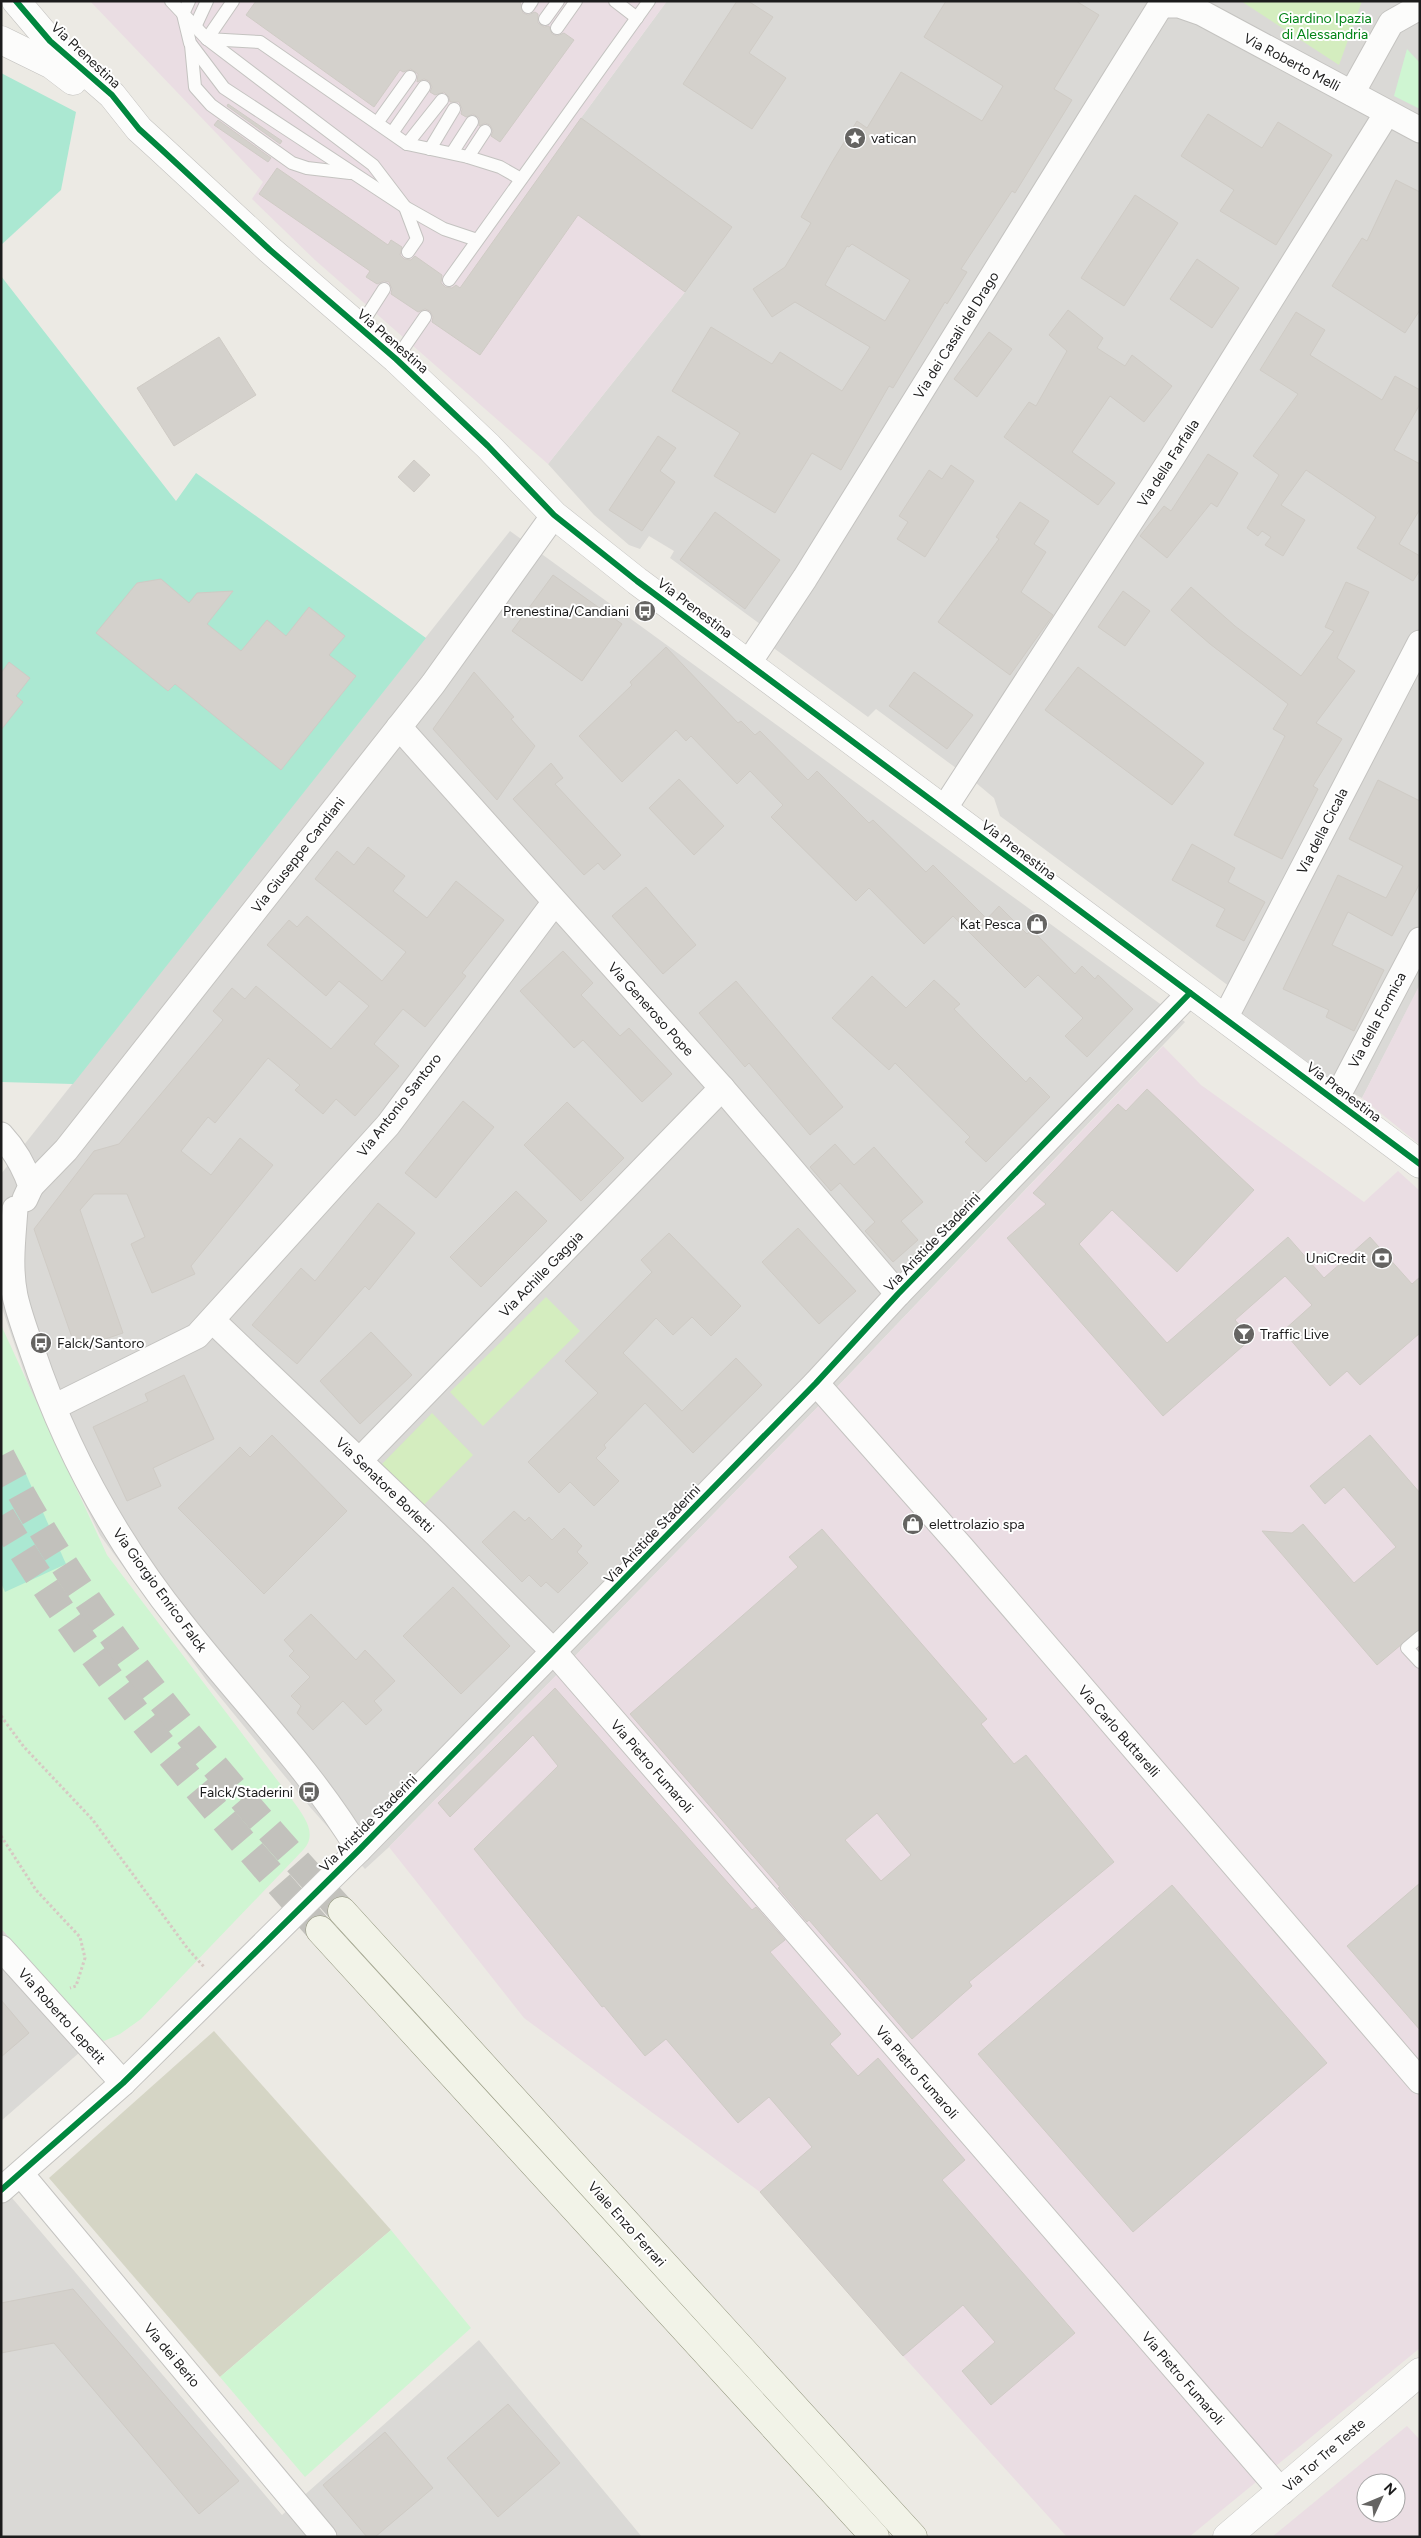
<svg xmlns="http://www.w3.org/2000/svg" width="1421" height="2538" viewBox="0 0 1421 2538" font-family="Figtree,sans-serif">
	<style>
		.residential { fill: #dad9d6 }
		.industrial { fill: #eadde3; fill-rule: evenodd }
		.construction { fill: #d5d5c5 }
		.grass { fill: #d4edbf }
		.park { fill: #cff5d2 }
		.pitch { fill: #abe8d2 }
		.building { fill: #d4d1cc; stroke: #cfcbc5; fill-rule: evenodd }
		.lines { fill: none; stroke-linecap: round; stroke-linejoin: round }
		.secondary-tunnel { stroke: #c2c1bc; stroke-width: 28; stroke-dasharray: 28 14; stroke-linecap: butt }
		.service-casing { stroke: #c4c3c0; stroke-width: 14 }
		.minor-casing { stroke: #c4c3c0; stroke-width: 27 }
		.tertiary-casing { stroke: #c4c3c0; stroke-width: 29 }
		.secondary-casing { stroke: #92957c; stroke-width: 29 }
		.path { stroke: #d7c8c3; stroke-width: 3; stroke-dasharray: 2.5 2.5; stroke-linecap: butt }
		.service { stroke: #fcfcfb; stroke-width: 12 }
		.minor { stroke: #fcfcfb; stroke-width: 25 }
		.tertiary { stroke: #fcfcfb; stroke-width: 28 }
		.secondary { stroke: #f2f3e8; stroke-width: 28 }
		.cycleway-casing { stroke: #fff; stroke-width: 9 }
		.cycleway { stroke: #00873e; stroke-width: 6 }
		.labels { text-anchor: middle; stroke-width: 4; stroke-linejoin: round; paint-order: stroke }
		.park-label { font-size: 14px; fill: #018316; stroke: #fff }
		.street-label { font-size: 14px; fill: #1c1c1c; stroke: #fff }
		.poi-label { font-size: 14px; fill: #1c1c1c; stroke: #fff; text-anchor: start }
	</style>
	<rect width="100%" height="100%" fill="#eceae4"/>
	<g class="residential">
		<polygon points="667,1 1420,1 1420,985 1362,1098 1335,1084 1238,1013 1245,998 1000,816 994,798 975,782 876,709 868,717 753,633 760,624 670,558 674,551 649,536 640,549 629,545 594,515 548,464 685,292 581,118"/>
		<polygon points="510,531 1185,1022 840,1384 389,1847 365,1869 310,1807 207,1681 100,1535 36,1407 1,1305 1,1174"/>
		<polygon points="1,1928 96,2038 1,2121"/>
		<polygon points="1,2185 282,2515 479,2340 642,2537 1,2537"/>
	</g>
	<g class="industrial">
		<polygon points="90,1 667,1 581,118 685,292 548,464 315,260 252,199 263,182"/>
		<polygon points="1420,984 1420,1145 1362,1098"/>
		<polygon points="1163,1046 1201,1085 1364,1202 1398,1171 1420,1191 1420,2348 1189,2537 1067,2537 903,2356 760,2192 524,2018 389,1847 840,1384"/>
		<path d="M1407,2426L1420,2440V2537H1272ZM1366,2483H1396V2513H1366Z"/>
	</g>
	<polygon class="construction" points="214,2031 391,2230 220,2377 49,2178"/>
	<g class="grass">
		<polygon points="1241,1 1362,1 1339,65"/>
		<polygon points="546,1297 580,1331 483,1426 450,1392"/>
		<polygon points="432,1413 473,1455 421,1508 379,1467"/>
	</g>
	<g class="park">
		<polygon points="1407,49 1420,63 1420,109 1394,96"/>
		<path d="M1,1325L107,1555L293,1801C303,1815 318,1833 304,1849L141,2019L120,2034L104,2041L96,2038L1,1928Z"/>
		<polygon points="391,2230 471,2328 305,2477 220,2377"/>
	</g>
	<g class="pitch">
		<polygon points="1,73 76,112 61,190 1,245"/>
		<polygon points="1,276 176,501 196,473 426,638 73,1084 1,1082"/>
		<polygon points="25,1472 66,1564 5,1592 1,1583 1,1483"/>
	</g>
	<g class="building">
		<polygon points="256,1 520,1 523,13 528,15 535,12 538,14 538,23 544,27 549,26 552,34 557,36 564,33 574,40 500,142 491,136 493,131 490,125 485,123 479,126 479,118 473,114 466,117 461,114 462,109 459,102 450,102 449,97 444,92 435,95 430,92 432,87 429,81 424,79 417,82 418,74 411,69 403,72 400,70 374,107 246,15"/>
		<polygon points="737,1 748,1 773,17 749,53 786,78 752,129 683,84"/>
		<path d="M946,1H1076L1099,15L1054,89L1072,100L1015,193L1012,191L961,269L967,272L947,304L945,302L893,388L889,386L841,470L812,453L775,513L714,476L740,433L672,391L711,327L772,364L780,352L842,391L870,347L795,302L772,317L753,289L785,267L811,223L801,217L832,162L857,121L867,128L901,72L982,121L1003,86L924,37ZM852,244L910,280L885,321L825,285L847,246L849,247Z"/>
		<polygon points="228,104 282,141 280,144 227,106"/>
		<polygon points="1208,114 1262,148 1278,122 1332,155 1276,245 1220,211 1234,190 1181,156"/>
		<polygon points="581,118 732,227 685,292 578,215 480,355 432,322 433,317 430,311 425,309 418,312 391,294 392,289 389,282 384,281 377,284 366,277 370,271 259,194 277,168 388,245 391,240 402,247 400,255 404,259 411,260 415,256 442,275 441,283 445,287 452,288 456,285 460,288"/>
		<polygon points="218,120 271,158 268,162 214,125"/>
		<polygon points="1396,180 1420,192 1420,310 1405,333 1332,286 1362,238 1367,241"/>
		<polygon points="1135,195 1178,223 1124,306 1081,278"/>
		<polygon points="1197,259 1239,288 1212,328 1170,299"/>
		<polygon points="1068,310 1103,338 1097,348 1125,366 1132,355 1172,386 1144,422 1110,396 1072,452 1115,483 1098,505 1004,437 1029,402 1036,406 1067,351 1049,335"/>
		<polygon points="1296,312 1325,330 1310,355 1382,400 1395,376 1420,390 1420,404 1394,450 1420,464 1420,509 1399,544 1420,556 1420,570 1413,581 1357,548 1376,517 1306,470 1281,505 1305,520 1283,556 1265,545 1271,537 1262,531 1258,536 1247,528 1279,475 1253,456 1298,394 1260,370"/>
		<polygon points="989,332 1012,349 977,397 954,379"/>
		<polygon points="219,337 256,395 174,446 137,388"/>
		<polygon points="658,436 676,448 660,471 675,482 642,531 609,510"/>
		<polygon points="1208,454 1238,473 1217,507 1211,503 1167,558 1140,536 1164,506 1171,511"/>
		<polygon points="414,460 430,475 414,492 398,477"/>
		<polygon points="951,465 974,481 925,557 897,539 908,522 899,516 929,470 942,479"/>
		<polygon points="1020,502 1049,521 1034,544 1046,552 1021,592 1053,615 1010,675 938,622 999,539 996,537"/>
		<polygon points="715,512 780,560 745,609 680,560"/>
		<polygon points="553,575 622,624 582,681 512,631"/>
		<polygon points="161,579 189,603 197,593 233,591 207,624 241,651 267,620 286,636 309,607 345,636 329,655 356,676 281,770 175,684 168,691 96,633 137,583"/>
		<polygon points="1346,582 1369,592 1337,658 1355,671 1316,723 1342,739 1313,786 1318,789 1282,859 1234,835 1285,736 1273,729 1288,704 1210,644 1171,610 1191,587 1235,626 1301,676 1334,631 1325,627"/>
		<polygon points="1123,591 1150,611 1125,646 1098,627"/>
		<polygon points="666,647 738,723 741,721 755,735 760,731 808,780 817,771 869,823 873,820 926,872 933,865 987,919 999,906 1027,934 1032,930 1075,974 1082,966 1095,979 1098,975 1133,1009 1087,1057 1065,1036 1083,1018 1038,975 1025,988 953,916 924,944 869,888 856,901 771,817 783,805 750,771 737,784 691,736 686,741 676,730 622,782 579,736 632,685 630,682"/>
		<polygon points="9,662 30,678 16,696 23,702 1,730 1,673"/>
		<polygon points="1078,667 1204,763 1172,805 1045,710"/>
		<polygon points="474,672 514,717 511,719 535,746 497,800 433,729"/>
		<polygon points="914,672 973,715 947,749 889,706"/>
		<polygon points="551,763 563,778 555,784 621,855 604,870 598,863 584,875 513,799"/>
		<polygon points="679,779 724,826 694,855 649,808"/>
		<polygon points="1378,780 1420,801 1420,883 1392,936 1348,912 1332,945 1384,970 1354,1031 1326,1017 1329,1010 1283,989 1338,875 1386,898 1403,866 1349,839"/>
		<polygon points="1192,844 1235,868 1228,882 1265,902 1244,941 1216,926 1225,909 1172,880"/>
		<polygon points="368,847 405,876 393,891 427,918 456,881 504,920 462,973 466,976 425,1027 403,1009 374,1044 399,1066 355,1116 336,1099 323,1114 295,1090 300,1085 268,1058 215,1123 208,1117 181,1151 211,1175 240,1138 273,1165 191,1266 195,1274 152,1293 131,1244 145,1237 127,1194 94,1194 80,1210 123,1333 76,1349 34,1229 94,1151 119,1144 223,1020 213,1011 232,988 245,999 256,986 331,1049 369,1006 339,981 326,996 267,945 289,920 297,927 307,916 382,981 406,952 315,879 337,851 354,865"/>
		<polygon points="646,887 696,945 663,974 612,916"/>
		<polygon points="563,951 593,983 581,995 620,1036 629,1028 672,1074 642,1102 583,1040 574,1048 520,991"/>
		<polygon points="872,976 906,1008 934,980 960,1004 954,1009 977,1033 1026,1082 1030,1077 1050,1097 986,1162 965,1142 970,1137 895,1063 889,1070 832,1018"/>
		<polygon points="736,981 843,1107 810,1135 749,1063 745,1067 699,1013"/>
		<polygon points="1147,1089 1254,1190 1177,1272 1112,1210 1079,1244 1167,1343 1288,1237 1324,1278 1370,1237 1412,1284 1420,1277 1420,1333 1360,1385 1347,1371 1330,1386 1283,1331 1312,1305 1285,1276 1235,1320 1251,1339 1163,1416 1007,1238 1046,1204 1033,1193 1118,1104 1126,1111"/>
		<polygon points="463,1101 494,1127 436,1198 405,1173"/>
		<polygon points="567,1102 624,1158 581,1201 524,1145"/>
		<polygon points="835,1144 854,1165 874,1147 923,1202 901,1221 918,1240 893,1262 865,1231 875,1222 840,1183 831,1191 810,1167"/>
		<polygon points="516,1191 547,1221 481,1287 450,1257"/>
		<polygon points="378,1203 415,1233 369,1290 365,1286 297,1364 252,1325 301,1268 315,1281"/>
		<polygon points="798,1228 856,1291 819,1324 762,1262"/>
		<polygon points="669,1233 741,1306 711,1336 692,1317 673,1335 656,1318 623,1353 682,1411 736,1358 762,1385 693,1453 645,1403 604,1445 606,1448 596,1458 619,1481 594,1506 570,1482 559,1493 528,1462 598,1393 565,1361 652,1272 641,1260"/>
		<polygon points="371,1332 412,1375 360,1424 320,1381"/>
		<polygon points="184,1375 214,1439 153,1468 161,1486 127,1501 93,1427 148,1401 145,1394"/>
		<polygon points="272,1435 347,1511 264,1594 178,1508 240,1447 250,1457"/>
		<polygon points="1370,1435 1420,1493 1420,1629 1377,1665 1262,1531 1292,1533 1303,1524 1354,1583 1396,1547 1344,1487 1325,1504 1310,1486"/>
		<polygon points="514,1511 525,1521 529,1517 552,1540 564,1528 582,1546 577,1552 588,1563 558,1593 546,1582 541,1587 529,1575 522,1582 482,1542"/>
		<path d="M822,1529L987,1719L981,1724L1014,1764L1026,1755L1114,1862L969,1982L972,1986L912,2039L809,1920L807,1922L778,1888L780,1887L630,1714L798,1567L789,1557ZM877,1813L911,1855L881,1881L845,1840Z"/>
		<polygon points="453,1587 510,1646 461,1694 403,1636"/>
		<polygon points="311,1614 356,1660 365,1650 395,1681 374,1701 382,1710 366,1725 343,1701 313,1730 297,1713 301,1706 291,1696 310,1677 289,1656 294,1651 284,1640"/>
		<polygon points="555,1688 752,1910 756,1907 785,1940 770,1952 841,2034 830,2044 858,2076 878,2058 965,2160 942,2180 1075,2333 991,2405 962,2371 995,2342 963,2305 903,2356 760,2192 812,2147 769,2097 738,2123 666,2039 645,2056 604,2006 602,2007 474,1849 558,1766 533,1735 450,1817 438,1803"/>
		<polygon points="1420,1883 1420,2030 1347,1946"/>
		<polygon points="1172,1885 1327,2063 1133,2232 978,2054"/>
		<polygon points="1,2000 29,2033 1,2057"/>
		<polygon points="73,2289 239,2481 199,2514 54,2343 1,2353 1,2303"/>
		<polygon points="508,2404 560,2463 498,2517 447,2458"/>
		<polygon points="385,2432 433,2488 375,2537 367,2537 323,2485"/>
	</g>
	<g class="lines">
		<g class="secondary-tunnel">
			<path d="M1,1456C89,1626 214,1770 342,1911"/>
			<path d="M1,1516C91,1668 204,1799 320,1930"/>
		</g>
		<g class="service-casing">
			<g id="service">
				<polyline points="171,1 207,39 373,165 405,207 417,239 408,252"/>
				<polyline points="189,1 183,14 190,43 224,88 405,207 444,229 477,240"/>
				<polyline points="615,1 637,18"/>
				<polyline points="528,7 532,1"/>
				<polyline points="545,19 558,1"/>
				<polyline points="195,27 207,1"/>
				<polyline points="557,28 576,1"/>
				<polyline points="207,39 260,42 407,144 468,157 500,167 521,179"/>
				<polyline points="207,39 233,1"/>
				<polyline points="191,45 195,87 211,105 292,163 307,168 350,173"/>
				<polyline points="377,123 410,77"/>
				<polyline points="392,133 424,87"/>
				<polyline points="407,144 442,100"/>
				<polyline points="430,149 454,109"/>
				<polyline points="452,153 472,122"/>
				<polyline points="468,157 485,131"/>
				<polyline points="449,280 649,1"/>
				<polyline points="359,328 384,289"/>
				<polyline points="396,359 425,317"/>
				<polyline points="1420,1637 1407,1648 1420,1662"/>
			</g>
		</g>
		<g class="minor-casing">
			<g id="minor">
				<polyline points="1161,5 1179,5 1202,13 1420,130"/>
				<polyline points="1352,93 1391,23 1414,10"/>
				<polyline points="748,664 805,578 1161,5"/>
				<polyline points="399,727 722,1088 898,1294"/>
				<polyline points="944,809 1173,456 1387,113"/>
				<polyline points="1225,1018 1420,643"/>
				<polyline points="1335,1101 1420,940"/>
				<path d="M1,1135C16,1151 24,1166 31,1186L25,1199"/>
				<polyline points="31,1186 66,1150 433,684 554,515"/>
				<path d="M15,1209C13,1238 9,1267 15,1296C19,1314 26,1333 32,1350C65,1449 117,1543 182,1624C241,1700 309,1767 359,1850"/>
				<polyline points="213,1321 436,1534 554,1652 1282,2492"/>
				<polyline points="816,1383 962,1548 1420,2081"/>
				<polyline points="54,1407 197,1336 388,1125 554,903"/>
				<polyline points="360,1460 722,1088"/>
				<polyline points="1,1948 123,2083"/>
				<polyline points="21,2174 324,2537"/>
				<polyline points="1,2190 123,2083 359,1850 816,1383 898,1294 1190,993"/>
			</g>
		</g>
		<g class="tertiary-casing">
			<g id="tertiary">
				<polyline points="16,1 50,41 112,95 139,129 161,149 270,250 396,359 488,446 554,515 637,581 1420,1164"/>
				<polyline points="1,40 52,65 73,81"/>
				<polyline points="1227,2537 1420,2372"/>
			</g>
		</g>
		<g class="secondary-casing">
			<g id="secondary">
				<polyline points="342,1911 913,2537"/>
				<polyline points="320,1930 875,2537"/>
			</g>
		</g>
		<g class="path">
			<polyline points="1,1716 24,1747 92,1819 188,1949 205,1968"/>
			<polyline points="1,1836 36,1890 80,1937 85,1958 76,1986 70,1988"/>
		</g>
		<use href="#service" class="service"/>
		<use href="#minor" class="minor"/>
		<use href="#tertiary" class="tertiary"/>
		<use href="#secondary" class="secondary"/>
		<g class="cycleway-casing">
			<g id="cycleway">
				<polyline points="16,1 50,41 112,95 139,129 161,149 270,250 396,359 488,446 554,515 637,581 1420,1164"/>
				<polyline points="1,2190 123,2083 359,1850 816,1383 898,1294 1190,993"/>
			</g>
		</g>
		<use href="#cycleway" class="cycleway"/>
	</g>
	<defs>
		<g id="sight-disc" transform="scale(1.125)"><circle r="9.5" fill="#656462" stroke="#fff"/><path d="M0-6L1.8-2.2L6-1.7L2.9 1.2L3.7 5.4L0 3.3L-3.7 5.4L-2.9 1.2L-6-1.7L-1.8-2.2Z" fill="#fff"/></g>
		<g id="bus-disc" transform="scale(1.125)"><circle r="9.5" fill="#656462" stroke="#fff"/><path d="M-5-6H5V4H4V6H2V4H-2V6H-4V4H-5ZM-3.5-4V0h7V-4ZM-3.5 1.2v1.5H-2V1.2ZM2 1.2v1.5H3.5V1.2Z" fill="#fff"/></g>
		<g id="shop-disc" transform="scale(1.125)"><circle r="9.5" fill="#656462" stroke="#fff"/><path d="M-5-2.5h2.3a2.7 3.5 0 0 1 5.4 0H5L5.5 6h-11ZM-1.5-2.5h3a1.5 2.3 0 0 0-3 0Z" fill="#fff"/></g>
		<g id="bank-disc" transform="scale(1.125)"><circle r="9.5" fill="#656462" stroke="#fff"/><path d="M-6-4H6V4H-6ZM0-2.3a2.3 2.3 0 1 0 0 4.6a2.3 2.3 0 1 0 0-4.6Z" fill="#fff"/></g>
		<g id="bar-disc" transform="scale(1.125)"><circle r="9.5" fill="#656462" stroke="#fff"/><path d="M-6-5H6L.8 .8V4.5H3.5V6h-7V4.5H-.8V.8Z" fill="#fff"/></g>
	</defs>
	<g fill-rule="evenodd">
		<use href="#sight-disc" x="855" y="138"/>
		<use href="#bus-disc" x="645" y="611"/>
		<use href="#shop-disc" x="1037" y="924"/>
		<use href="#bank-disc" x="1382" y="1258"/>
		<use href="#bar-disc" x="1244" y="1334"/>
		<use href="#bus-disc" x="41" y="1343"/>
		<use href="#shop-disc" x="913" y="1524"/>
		<use href="#bus-disc" x="309" y="1792"/>
	</g>
	<g class="labels">
		<g class="park-label">
			<text x="1325" y="23">Giardino Ipazia<tspan x="1325" dy="16">di Alessandria</tspan></text>
		</g>
		<g class="street-label">
			<text transform="translate(86 55) rotate(43)" y="5">Via Prenestina</text>
			<text transform="translate(1292 62) rotate(28)" y="5">Via Roberto Melli</text>
			<text transform="translate(956 335) rotate(-58)" y="5">Via dei Casali del Drago</text>
			<text transform="translate(393 341) rotate(41)" y="5">Via Prenestina</text>
			<text transform="translate(1168 463) rotate(-57)" y="5">Via della Farfalla</text>
			<text transform="translate(695 608) rotate(37)" y="5">Via Prenestina</text>
			<text transform="translate(1322 831) rotate(-63)" y="5">Via della Cicala</text>
			<text transform="translate(1019 850) rotate(37)" y="5">Via Prenestina</text>
			<text transform="translate(298 855) rotate(-52)" y="5">Via Giuseppe Candiani</text>
			<text transform="translate(651 1009) rotate(48)" y="5">Via Generoso Pope</text>
			<text transform="translate(1377 1020) rotate(-62)" y="5">Via della Formica</text>
			<text transform="translate(1344 1092) rotate(37)" y="5">Via Prenestina</text>
			<text transform="translate(399 1105) rotate(-52)" y="5">Via Antonio Santoro</text>
			<text transform="translate(932 1242) rotate(-46)" y="5">Via Aristide Staderini</text>
			<text transform="translate(541 1274) rotate(-46)" y="5">Via Achille Gaggia</text>
			<text transform="translate(385 1485) rotate(44)" y="5">Via Senatore Borletti</text>
			<text transform="translate(652 1534) rotate(-46)" y="5">Via Aristide Staderini</text>
			<text transform="translate(160 1590) rotate(54)" y="5">Via Giorgio Enrico Falck</text>
			<text transform="translate(1119 1731) rotate(49)" y="5">Via Carlo Buttarelli</text>
			<text transform="translate(652 1766) rotate(49)" y="5">Via Pietro Fumaroli</text>
			<text transform="translate(368 1823) rotate(-45)" y="5">Via Aristide Staderini</text>
			<text transform="translate(62 2016) rotate(48)" y="5">Via Roberto Lepetit</text>
			<text transform="translate(917 2072) rotate(49)" y="5">Via Pietro Fumaroli</text>
			<text transform="translate(627 2224) rotate(48)" y="5">Viale Enzo Ferrari</text>
			<text transform="translate(172 2355) rotate(50)" y="5">Via dei Berio</text>
			<text transform="translate(1183 2378) rotate(49)" y="5">Via Pietro Fumaroli</text>
			<text transform="translate(1324 2455) rotate(-41)" y="5">Via Tor Tre Teste</text>
		</g>
		<g class="poi-label">
			<text x="871" y="143">vatican</text>
			<text x="629" y="616" text-anchor="end">Prenestina/Candiani</text>
			<text x="1021" y="929" text-anchor="end">Kat Pesca</text>
			<text x="1366" y="1263" text-anchor="end">UniCredit</text>
			<text x="1260" y="1339">Traffic Live</text>
			<text x="57" y="1348">Falck/Santoro</text>
			<text x="929" y="1529">elettrolazio spa</text>
			<text x="293" y="1797" text-anchor="end">Falck/Staderini</text>
		</g>
	</g>
	<rect width="1421" height="2538" fill="none" stroke="#1c1c1c" stroke-width="5"/>
	<g transform="translate(1381 2498) rotate(46)"><circle r="24" fill="#ffffff" stroke="#a4a4a4"/>
	<path d="M0-4L9 19L0 12L-9 19Z" fill="#656462"/>
	<text y="-8" font-size="14" font-weight="bold" text-anchor="middle" fill="#1c1c1c">N</text>
	</g>
</svg>
